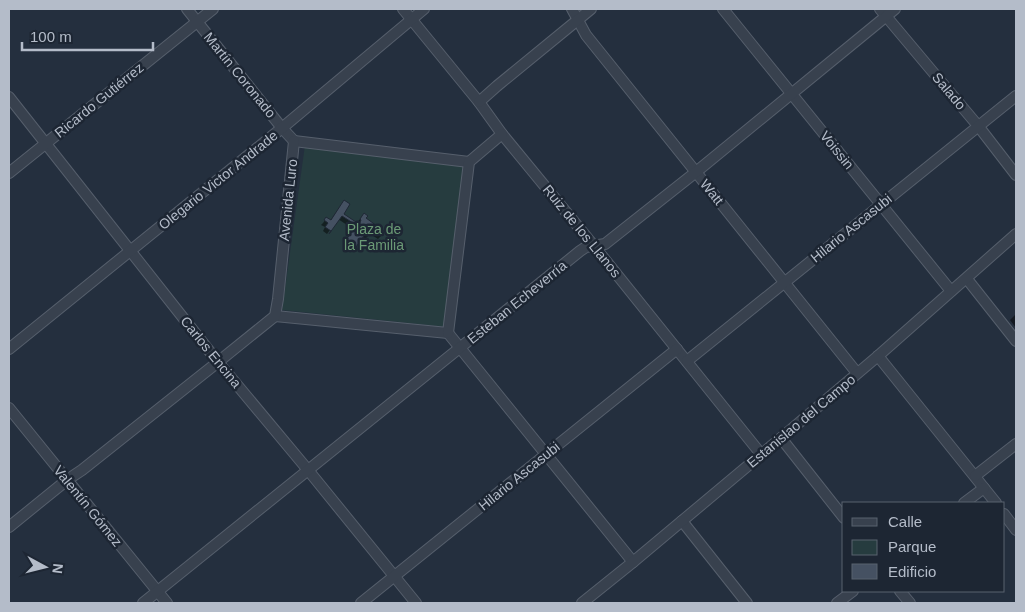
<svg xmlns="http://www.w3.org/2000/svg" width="1025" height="612" viewBox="0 0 1025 612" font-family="Arial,sans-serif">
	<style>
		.green { fill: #263c3f }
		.shadow { fill: #0007 }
		.building { fill: #455162; stroke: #1f2835 }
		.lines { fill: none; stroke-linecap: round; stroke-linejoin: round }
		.minor-casing { stroke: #565f6c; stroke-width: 12 }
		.minor { stroke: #38414e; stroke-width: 10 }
		.labels { text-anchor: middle; stroke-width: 5; stroke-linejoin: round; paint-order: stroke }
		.street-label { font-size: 14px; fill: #b4bcc9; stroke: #1d2633 }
		.park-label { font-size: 14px; fill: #6b9a76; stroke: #1d2633 }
	</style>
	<rect width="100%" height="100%" fill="#242f3e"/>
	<polygon class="green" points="305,145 464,164 447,327 282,310"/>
	<g class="shadow">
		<polygon points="341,205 342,214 356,224 364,214 364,219 383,232 381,236 378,239 370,234 365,239 362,236 351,250 343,244 353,229 338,219 327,234 323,231 325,227 321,225 323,223 326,219 330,221"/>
		<polygon points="1016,314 1016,328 1010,320"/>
	</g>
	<polygon class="building" points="344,200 350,204 344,214 359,224 361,220 360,219 364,213 368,216 366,218 384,231 383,236 374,230 370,236 366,233 356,247 346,240 356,225 342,216 329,234 331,231 325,227 328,223 324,220 326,217 331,220"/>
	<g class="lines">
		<g class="minor-casing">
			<g id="minor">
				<polyline points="187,9 282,128 294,141"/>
				<polyline points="403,9 479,102 502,134 594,246 761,454"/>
				<polyline points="572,9 586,35 857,373"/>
				<polyline points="723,9 951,291"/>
				<polyline points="880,9 979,127 1016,175"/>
				<polyline points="9,97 218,362 308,470 416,603"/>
				<polyline points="479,102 497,86 591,9"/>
				<polyline points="294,141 469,162"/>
				<polyline points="9,173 213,9"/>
				<polyline points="967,279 1016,341"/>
				<polyline points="275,316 448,333"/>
				<polyline points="448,333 633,562"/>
				<polyline points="448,333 469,162 502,134"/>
				<polyline points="9,349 282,128 424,9"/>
				<polyline points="878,356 996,503"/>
				<polyline points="687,361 1016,96"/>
				<polyline points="9,408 167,603"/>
				<polyline points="781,438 844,518"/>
				<polyline points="975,476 1016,444"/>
				<polyline points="964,503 984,488"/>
				<polyline points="1004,514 1016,530"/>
				<polyline points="682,521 747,603"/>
				<polyline points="9,527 67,480 82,470 218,362 275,316 278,299 294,141"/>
				<polyline points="900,591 910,603"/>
				<polyline points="143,603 580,251 586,247 605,244 696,172 895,9"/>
				<polyline points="361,603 677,349"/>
				<polyline points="582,603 633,562 781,438 878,356 1016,234"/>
				<polyline points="837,603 853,591"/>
			</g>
		</g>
		<use href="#minor" class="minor"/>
	</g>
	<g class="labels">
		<g class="street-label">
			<text transform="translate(240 75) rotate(51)" y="5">Martín Coronado</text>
			<text transform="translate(949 91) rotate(50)" y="5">Salado</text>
			<text transform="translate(99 100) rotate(-39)" y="5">Ricardo Gutiérrez</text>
			<text transform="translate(837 150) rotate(51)" y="5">Voissin</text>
			<text transform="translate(218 180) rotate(-39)" y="5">Olegario Victor Andrade</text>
			<text transform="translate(712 192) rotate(51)" y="5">Watt</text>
			<text transform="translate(288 200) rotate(-84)" y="5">Avenida Luro</text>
			<text transform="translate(851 228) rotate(-39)" y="5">Hilario Ascasubi</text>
			<text transform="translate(582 231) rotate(51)" y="5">Ruiz de los Llanos</text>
			<text transform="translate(517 302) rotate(-39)" y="5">Esteban Echeverría</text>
			<text transform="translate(211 352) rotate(51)" y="5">Carlos Encina</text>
			<text transform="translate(801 421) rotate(-40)" y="5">Estanislao del Campo</text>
			<text transform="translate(519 476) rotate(-39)" y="5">Hilario Ascasubi</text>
			<text transform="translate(88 506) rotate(51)" y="5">Valentín Gómez</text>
		</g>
		<g class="park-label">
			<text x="374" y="234">Plaza de<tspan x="374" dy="16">la Familia</tspan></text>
		</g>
	</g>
	<rect width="1025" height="612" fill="none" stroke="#b4bcc9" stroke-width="20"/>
	<rect x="842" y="502" width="162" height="90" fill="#1d2633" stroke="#59626f"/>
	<rect x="852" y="518" width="25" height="8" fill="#38414e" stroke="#59626f"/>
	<text x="888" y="527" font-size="15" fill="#b4bcc9">Calle</text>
	<rect x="852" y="540" width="25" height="15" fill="#263c3f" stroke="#59626f"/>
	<text x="888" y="552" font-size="15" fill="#b4bcc9">Parque</text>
	<rect x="852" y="564" width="25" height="15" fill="#455162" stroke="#59626f"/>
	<text x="888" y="577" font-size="15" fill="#b4bcc9">Edificio</text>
	<g transform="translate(45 567) rotate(97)" stroke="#1d2633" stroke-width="4" paint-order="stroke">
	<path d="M0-4L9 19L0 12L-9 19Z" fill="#b4bcc9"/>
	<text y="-8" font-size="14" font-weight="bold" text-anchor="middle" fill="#b4bcc9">N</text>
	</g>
	<path d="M22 42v8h131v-8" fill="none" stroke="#b4bcc9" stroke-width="2.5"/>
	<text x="30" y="42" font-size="15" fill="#b4bcc9" stroke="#1d2633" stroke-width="4" paint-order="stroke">100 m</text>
</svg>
